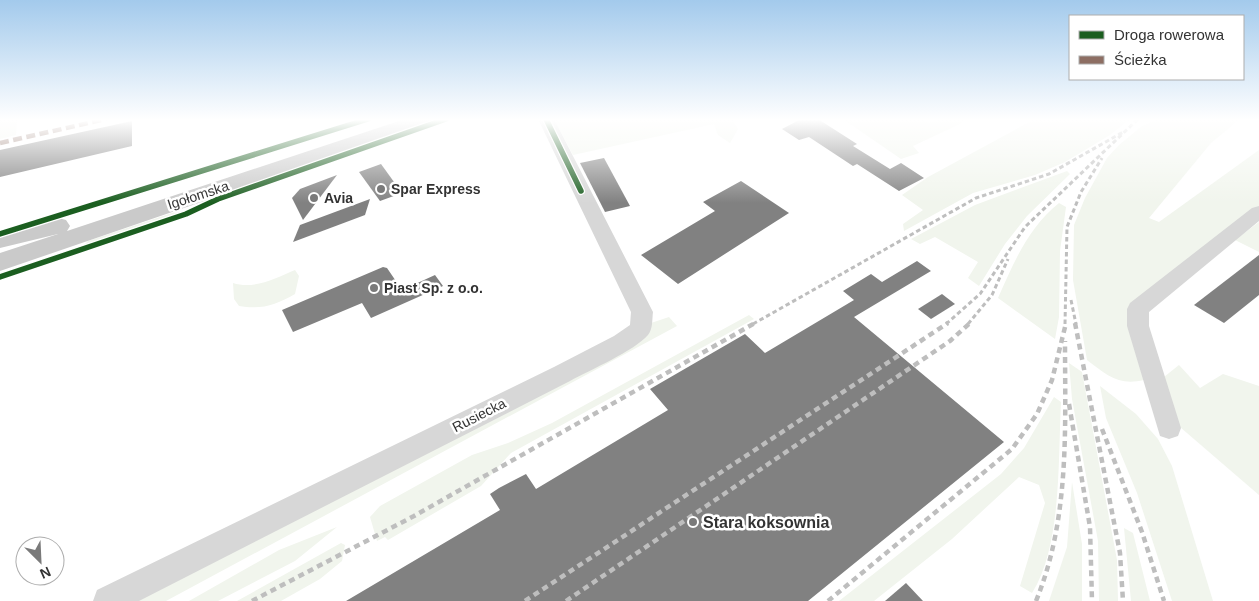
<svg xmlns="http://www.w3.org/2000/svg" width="1259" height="601" viewBox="0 0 1259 601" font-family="Helvetica,sans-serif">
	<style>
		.green { fill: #f1f5ed }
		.building { fill: #818181 }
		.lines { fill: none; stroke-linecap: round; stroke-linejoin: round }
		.minor { fill: #d7d7d7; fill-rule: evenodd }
		.major { fill: #cacaca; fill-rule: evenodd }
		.rail-far1 { stroke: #bebebe; stroke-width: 3; stroke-dasharray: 4.5 3; stroke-linecap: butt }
		.rail { stroke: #bebebe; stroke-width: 4.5; stroke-dasharray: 6 4.5; stroke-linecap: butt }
		.quiet { stroke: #8d6e63; stroke-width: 4.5; stroke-dasharray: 9 4.5; stroke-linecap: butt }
		.cycleway-casing { stroke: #fff; stroke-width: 8 }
		.cycleway { stroke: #1b5e20; stroke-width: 5.5 }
		.poi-dot { fill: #7a7a7a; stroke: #fff; stroke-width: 2 }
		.labels { text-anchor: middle; stroke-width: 5; stroke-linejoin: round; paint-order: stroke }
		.poi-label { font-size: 14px; font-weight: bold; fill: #333; stroke: #fff; text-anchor: start }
		.street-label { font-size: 14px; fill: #333; stroke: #fff }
		.near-poi-label { font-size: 16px; font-weight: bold; fill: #333; stroke: #fff; text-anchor: start }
	</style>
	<rect width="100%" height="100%" fill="#fff"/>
	<g class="green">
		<polygon points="0,119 17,119 16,135 0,139"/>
		<polygon points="554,119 732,119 738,129 730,143 718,135 714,124 573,155"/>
		<polygon points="843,119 923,119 929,123 938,119 963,119 962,123 913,146 919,153 901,159"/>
		<polygon points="1035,119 1130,119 1110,135 1065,162 1035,175 973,193 904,231 903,224 923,210 902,195 928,177"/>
		<path d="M1159,119H1240L1211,143L1149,218L1159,222L1259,150V208L1139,300L1144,380C1118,386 1107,375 1087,360L1073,280L1074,225L1085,198L1107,158L1119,145L1142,126Z"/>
		<polygon points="1067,171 1070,174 1027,216 1005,244 979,286 968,278 978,262 935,237 920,244 911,239 975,205"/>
		<path d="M1059,203L1066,207L1060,251L1059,317L1055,339L998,298C1014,262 1028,228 1059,203Z"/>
		<polygon points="188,211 83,246 88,241 175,212"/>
		<polygon points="1259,222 1259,252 1235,240"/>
		<path d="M295,270L299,276L295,294C276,305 261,310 239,306L234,299L233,283C254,290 276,278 295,270Z"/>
		<polygon points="749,315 754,319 511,453 481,486 388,540 385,537 377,541 370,517 380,506 472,455 508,443 552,423"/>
		<polygon points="669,317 677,326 166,601 120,601 651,323"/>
		<polygon points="1069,363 1082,372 1117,560 1118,601 1099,601 1098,541 1072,399"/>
		<polygon points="1179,365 1200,388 1223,374 1259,386 1259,495 1180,427 1164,377"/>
		<polygon points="1100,386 1136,414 1158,439 1172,466 1213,601 1172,601 1137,493 1106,418"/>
		<path d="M1054,397L1061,402C1058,458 1062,546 1032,593L1020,586L1045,503L1039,485L1019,477L952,539L874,601H839L1001,474L1024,448Z"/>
		<polygon points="1072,482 1082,544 1082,601 1049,601 1067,547"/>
		<polygon points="337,527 295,561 218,601 189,601 279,550"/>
		<polygon points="1124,528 1133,533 1150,601 1131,601"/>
		<polygon points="341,543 345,545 342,561 320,579 281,601 237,601"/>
	</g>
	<g class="building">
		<polygon points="801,119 818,119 857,144 853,146 890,169 901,163 924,178 899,191 857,164 853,166 809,137 799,140 782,129"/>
		<polygon points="132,121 132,146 0,177 0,150"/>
		<polygon points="604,158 630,206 605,212 580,163"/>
		<polygon points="381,164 402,193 380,201 359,172"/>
		<polygon points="337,175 303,220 292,198 300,189"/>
		<polygon points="741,181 789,213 678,284 641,255 715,211 703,202"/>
		<polygon points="370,199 365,215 293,242 300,225"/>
		<polygon points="1259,255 1259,295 1224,323 1194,305"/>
		<polygon points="917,261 931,271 854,317 1004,442 808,601 346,601 500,510 490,494 499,488 526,474 536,489 668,410 650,389 745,334 765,353 854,300 843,291 871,274 882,282"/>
		<polygon points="383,267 387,268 402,290 435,275 443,286 371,318 362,303 293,332 282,310"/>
		<polygon points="942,294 955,304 931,319 918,309"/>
		<polygon points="906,583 923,601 885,601"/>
	</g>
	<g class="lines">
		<g class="minor">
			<path d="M538,119H554L653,312C652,319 653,329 648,335C634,351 590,370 570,381L139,601H93L97,590L554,367L614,336L630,325L631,312Z"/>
			<polygon points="1259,206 1259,221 1149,312 1149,326 1181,428 1178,436 1169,439 1160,436 1127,326 1127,309 1130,303 1252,208"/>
		</g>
		<polygon class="major" points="405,119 435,119 432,123 0,271 0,253 58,234 0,248 0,232 58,218 66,220 70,226 67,231"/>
		<g class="rail-far1">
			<polyline points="1071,300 1076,324"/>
			<polyline points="753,324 976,198 1049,174 1125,131"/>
			<polyline points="946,324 980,294 1025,227 1138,119"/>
			<polyline points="968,324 992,295 1008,259"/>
			<polyline points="1065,324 1067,227 1081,192 1102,158"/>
		</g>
		<g class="rail">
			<polyline points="1075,323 1120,553 1123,601"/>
			<polyline points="1069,404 1090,527 1092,601"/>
			<polyline points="1102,429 1142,532 1164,601"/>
			<polyline points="252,601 414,516 755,323"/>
			<polyline points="525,601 948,323"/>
			<polyline points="566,601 950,341 970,323"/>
			<polyline points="828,601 1012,449 1037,414 1052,380 1066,323"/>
			<path d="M1036,601C1070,518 1065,429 1065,341"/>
		</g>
		<polyline class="quiet" points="0,143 106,119"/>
		<g class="cycleway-casing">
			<g id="cycleway">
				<polyline points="546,119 581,191"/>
				<polyline points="0,234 368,119"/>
				<polyline points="0,277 186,214 218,199 446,119"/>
			</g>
		</g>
		<use href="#cycleway" class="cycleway"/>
	</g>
	<linearGradient id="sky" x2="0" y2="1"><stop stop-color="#a3caec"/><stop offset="0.59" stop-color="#fff"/><stop offset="1" stop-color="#fff" stop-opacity="0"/></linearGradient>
	<rect width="1259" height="203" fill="url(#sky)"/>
	<g class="poi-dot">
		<circle cx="381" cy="189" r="5"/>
		<circle cx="314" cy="198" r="5"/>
		<circle cx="374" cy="288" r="5"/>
		<circle cx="693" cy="522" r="5"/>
	</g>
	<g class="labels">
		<g class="poi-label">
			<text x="391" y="194">Spar Express</text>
			<text x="324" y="203">Avia</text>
			<text x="384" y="293">Piast Sp. z o.o.</text>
		</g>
		<g class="street-label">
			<text transform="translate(198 195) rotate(-18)" y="5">Igołomska</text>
			<text transform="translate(479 415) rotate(-27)" y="5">Rusiecka</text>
		</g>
		<g class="near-poi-label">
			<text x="703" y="528">Stara koksownia</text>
		</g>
	</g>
	<rect x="1069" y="15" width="175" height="65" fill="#ffffff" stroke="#adadad"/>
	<rect x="1079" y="31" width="25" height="8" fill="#1b5e20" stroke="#adadad"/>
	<text x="1114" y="40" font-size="15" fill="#333333">Droga rowerowa</text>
	<rect x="1079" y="56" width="25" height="8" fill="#8d6e63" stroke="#adadad"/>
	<text x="1114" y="65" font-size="15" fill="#333333">Ścieżka</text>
	<g transform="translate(40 561) rotate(156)"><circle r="24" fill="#ffffff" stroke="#adadad"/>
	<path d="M0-4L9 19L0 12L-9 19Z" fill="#7a7a7a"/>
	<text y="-8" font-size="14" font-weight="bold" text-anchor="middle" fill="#333333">N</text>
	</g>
</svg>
